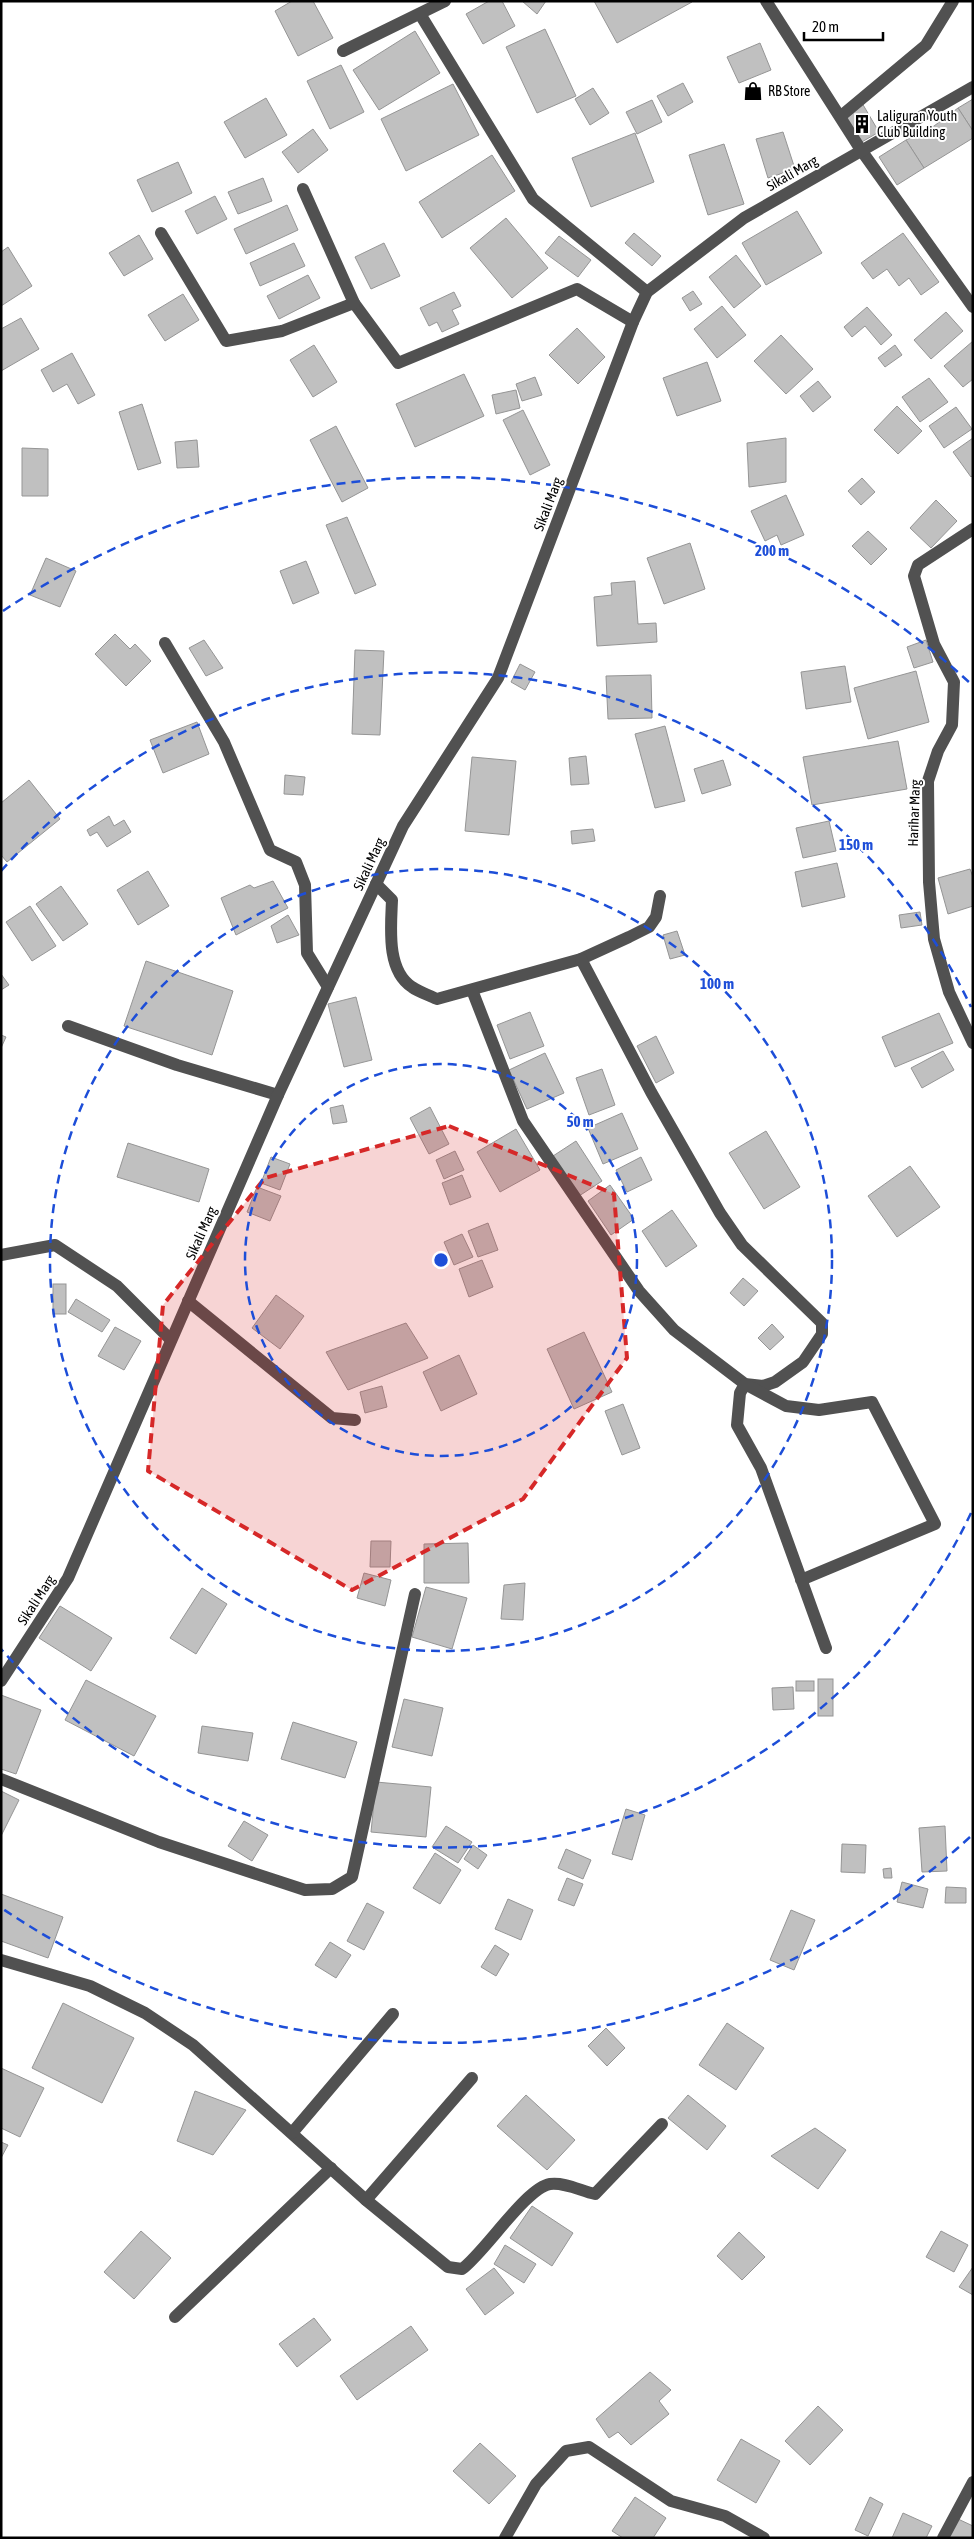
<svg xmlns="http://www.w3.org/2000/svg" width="974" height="2539" viewBox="0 0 974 2539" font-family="'Asap Condensed',sans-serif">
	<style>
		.building { fill: #c0c0c0; stroke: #959595 }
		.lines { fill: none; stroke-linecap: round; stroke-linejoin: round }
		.minor { stroke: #515151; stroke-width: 12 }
		.marked { fill: #d62828; fill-opacity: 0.2; stroke: #d62828; stroke-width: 4; stroke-dasharray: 10 6; stroke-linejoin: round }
		.ring { fill: none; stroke: #1d4ed8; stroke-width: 2.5; stroke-dasharray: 9 6 }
		.labels { text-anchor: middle; stroke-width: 4; stroke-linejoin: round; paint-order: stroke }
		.poi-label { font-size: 14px; fill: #000; stroke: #fff; text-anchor: start }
		.street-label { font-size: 14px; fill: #000; stroke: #fff }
		.centre { fill: #1d4ed8; stroke: #fff; stroke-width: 2.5 }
		.ring-label { font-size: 15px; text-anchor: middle; font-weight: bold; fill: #1d4ed8; stroke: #fff; stroke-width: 4; stroke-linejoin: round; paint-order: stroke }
	</style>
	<rect width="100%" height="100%" fill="#fff"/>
	<g class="building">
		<polygon points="292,1 313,1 333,38 298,56 275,11"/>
		<polygon points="489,1 502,1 515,26 483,44 466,14"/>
		<polygon points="522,1 546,1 537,14"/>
		<polygon points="594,1 692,1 692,2 617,43"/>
		<polygon points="545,29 576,96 537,113 506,47"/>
		<polygon points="415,31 440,73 379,110 353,70"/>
		<polygon points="760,43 771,70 739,83 727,57"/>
		<polygon points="341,65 364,112 330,129 307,81"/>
		<polygon points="683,83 693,102 668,116 657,96"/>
		<polygon points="453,84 479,135 406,171 381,119"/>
		<polygon points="593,88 609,113 590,125 575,99"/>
		<polygon points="266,98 287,135 245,158 224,122"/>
		<polygon points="973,99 973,131 958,108"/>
		<polygon points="652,100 662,122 637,134 626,112"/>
		<polygon points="862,103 879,132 860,143 844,116"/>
		<polygon points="958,108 973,131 973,138 924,168 906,140 934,126"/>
		<polygon points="313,129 328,150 298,173 282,152"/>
		<polygon points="783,132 795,169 768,178 756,139"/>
		<polygon points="635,133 654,182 591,207 572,158"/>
		<polygon points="906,140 924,168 897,185 879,157"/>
		<polygon points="724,144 744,204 708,215 689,155"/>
		<polygon points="492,155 515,191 442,238 419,202"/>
		<polygon points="178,162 192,193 152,212 137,180"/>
		<polygon points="263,178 272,201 238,214 228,192"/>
		<polygon points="215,196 227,219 197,234 185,211"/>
		<polygon points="287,205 298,230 246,254 234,229"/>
		<polygon points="797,211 822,253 766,285 742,243"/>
		<polygon points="506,218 548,268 512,298 470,248"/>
		<polygon points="634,233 661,256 652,266 625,243"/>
		<polygon points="903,233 939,282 921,295 909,278 899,286 887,269 873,279 861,263"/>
		<polygon points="139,235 153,259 124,276 109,253"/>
		<polygon points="559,236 591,260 578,277 545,253"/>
		<polygon points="294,243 305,266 260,286 250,263"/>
		<polygon points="384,243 400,276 371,289 355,257"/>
		<polygon points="8,247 32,286 1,306 1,252"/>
		<polygon points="736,255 761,286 734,308 709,277"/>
		<polygon points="308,275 320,298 279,319 267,296"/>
		<polygon points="693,291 702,304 690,311 682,298"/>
		<polygon points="454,292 461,306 452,310 459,324 442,332 437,322 429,326 420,308"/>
		<polygon points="183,294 199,320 165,341 148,315"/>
		<polygon points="722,306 746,335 717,358 694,329"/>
		<polygon points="867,307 892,335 881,345 865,326 852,337 844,327"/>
		<polygon points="946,312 963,331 931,359 914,340"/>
		<polygon points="21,318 39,349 1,371 1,329"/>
		<polygon points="577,328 605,357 578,384 549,355"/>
		<polygon points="781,335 813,369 786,394 754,361"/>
		<polygon points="973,341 973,379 963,387 944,366"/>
		<polygon points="314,345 337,382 313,397 290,360"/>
		<polygon points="895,345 902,355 885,367 878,358"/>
		<polygon points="72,353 95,395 78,404 67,384 53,392 41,370"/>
		<polygon points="707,362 721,401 677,416 663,378"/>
		<polygon points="464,374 484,416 415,447 396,404"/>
		<polygon points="535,377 542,395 522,401 516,384"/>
		<polygon points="929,378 948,402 920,422 902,397"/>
		<polygon points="818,381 831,397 813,412 800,396"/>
		<polygon points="516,390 520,408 496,414 492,395"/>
		<polygon points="142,404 161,463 138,470 119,412"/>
		<polygon points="897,406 922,431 898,454 874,430"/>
		<polygon points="956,407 972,429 944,448 929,426"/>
		<polygon points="523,410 550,465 530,475 503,420"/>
		<polygon points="336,426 368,488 342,502 310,440"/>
		<polygon points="786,438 786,482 749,487 747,443"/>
		<polygon points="973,438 973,475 971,477 953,452"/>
		<polygon points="197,440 199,467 177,468 175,442"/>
		<polygon points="22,448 48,449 48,496 22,496"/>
		<polygon points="862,478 875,492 861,505 848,491"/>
		<polygon points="786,495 804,535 781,545 777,535 765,541 751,511"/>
		<polygon points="936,500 957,521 931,548 910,528"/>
		<polygon points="347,517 376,585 355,594 326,525"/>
		<polygon points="868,531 887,549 871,565 852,546"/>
		<polygon points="690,543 705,589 664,604 647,558"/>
		<polygon points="46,558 76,571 60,607 30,595"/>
		<polygon points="306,561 319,593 293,604 280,571"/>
		<polygon points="635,581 638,624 656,623 657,642 597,646 594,597 612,595 611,583"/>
		<polygon points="115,634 130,649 135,644 151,661 126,686 95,654"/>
		<polygon points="204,640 223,668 206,676 189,648"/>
		<polygon points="926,640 933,662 914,668 907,647"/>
		<polygon points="355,650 384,651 380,735 352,734"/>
		<polygon points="520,664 535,672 525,690 511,682"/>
		<polygon points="845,666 851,702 806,709 801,672"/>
		<polygon points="916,671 929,722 868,739 854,688"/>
		<polygon points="651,675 652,718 608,719 606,676"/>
		<polygon points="197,722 209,754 163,773 150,740"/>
		<polygon points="665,726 685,801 655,808 635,734"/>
		<polygon points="898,741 907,789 812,805 803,757"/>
		<polygon points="586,756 589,784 571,785 569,758"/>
		<polygon points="472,757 516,761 509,835 465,831"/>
		<polygon points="723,760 731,785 702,794 694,769"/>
		<polygon points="285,775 305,777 303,795 284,794"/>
		<polygon points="29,780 60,819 7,862 1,855 1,803"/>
		<polygon points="109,816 114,826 124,820 131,832 107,847 97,832 90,836 87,830"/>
		<polygon points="829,821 836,851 803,858 796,828"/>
		<polygon points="593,829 595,841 572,844 571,831"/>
		<polygon points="837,863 845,897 802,907 795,872"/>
		<polygon points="970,869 973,877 973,906 948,914 938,878"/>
		<polygon points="148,871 169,906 138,925 117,890"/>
		<polygon points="273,881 288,908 236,935 221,898 250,885 254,888"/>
		<polygon points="61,886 88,924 63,941 36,904"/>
		<polygon points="30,906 56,946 32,961 6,922"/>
		<polygon points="920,912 922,925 901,928 899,915"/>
		<polygon points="288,915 299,935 277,943 271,926"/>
		<polygon points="677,931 685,955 670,959 663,935"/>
		<polygon points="146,961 233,991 212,1055 124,1026"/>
		<polygon points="1,974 9,985 1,990"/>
		<polygon points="356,997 372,1060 344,1067 328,1004"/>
		<polygon points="530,1012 544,1046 510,1059 497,1025"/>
		<polygon points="939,1013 953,1043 895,1067 882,1037"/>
		<polygon points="1,1035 6,1037 1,1048"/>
		<polygon points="656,1036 674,1073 656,1083 637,1046"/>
		<polygon points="943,1051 954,1070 922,1088 911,1068"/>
		<polygon points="545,1053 564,1093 527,1109 509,1070"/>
		<polygon points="602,1069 615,1105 589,1115 576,1078"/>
		<polygon points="343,1105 347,1122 333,1124 330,1108"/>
		<polygon points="430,1107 449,1144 429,1154 410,1118"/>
		<polygon points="622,1113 638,1149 603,1164 588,1128"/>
		<polygon points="516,1129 540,1170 500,1192 477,1152"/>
		<polygon points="766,1131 800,1187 764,1209 729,1153"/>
		<polygon points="576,1141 602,1181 579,1196 553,1156"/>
		<polygon points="128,1143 209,1169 199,1202 117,1177"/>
		<polygon points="455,1151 464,1170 444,1179 436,1160"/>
		<polygon points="271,1157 290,1164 280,1190 261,1183"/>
		<polygon points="641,1157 652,1180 627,1192 616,1170"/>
		<polygon points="910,1166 940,1207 897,1237 868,1196"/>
		<polygon points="462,1175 471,1197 450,1205 442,1183"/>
		<polygon points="610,1185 634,1219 611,1235 588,1201"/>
		<polygon points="257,1187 281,1196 270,1221 247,1212"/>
		<polygon points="672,1210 697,1246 666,1267 642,1231"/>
		<polygon points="488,1223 498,1250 478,1257 468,1231"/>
		<polygon points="462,1234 473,1257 454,1265 444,1242"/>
		<polygon points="482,1260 493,1287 469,1297 459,1269"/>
		<polygon points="743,1278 758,1291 744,1306 730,1293"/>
		<rect x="53" y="1284" width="13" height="30"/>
		<polygon points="276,1295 304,1316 280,1349 252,1328"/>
		<polygon points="76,1299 110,1320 102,1332 68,1312"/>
		<polygon points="406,1323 428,1358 348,1390 326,1352"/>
		<polygon points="772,1324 784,1337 770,1350 758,1338"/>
		<polygon points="115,1327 141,1341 124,1370 98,1356"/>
		<polygon points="584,1332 612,1392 574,1409 547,1349"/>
		<polygon points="459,1355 477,1394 441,1411 423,1372"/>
		<polygon points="382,1386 387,1407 365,1413 360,1392"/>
		<polygon points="623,1404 640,1448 622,1455 605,1411"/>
		<polygon points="371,1541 391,1541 390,1567 370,1567"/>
		<polygon points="468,1543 469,1583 424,1583 424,1544"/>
		<polygon points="364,1573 391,1580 385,1606 357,1598"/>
		<polygon points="525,1583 523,1620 501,1619 504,1585"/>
		<polygon points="426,1587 467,1598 452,1649 412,1637"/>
		<polygon points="202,1588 227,1604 196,1654 170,1638"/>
		<polygon points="60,1606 112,1638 91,1671 39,1638"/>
		<rect x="818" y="1679" width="15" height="37"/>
		<polygon points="86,1680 156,1716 134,1756 65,1720"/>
		<rect x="796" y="1681" width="18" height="10"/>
		<polygon points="793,1687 794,1709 773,1710 772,1688"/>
		<polygon points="1,1695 41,1710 16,1774 1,1769"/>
		<polygon points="404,1699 443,1708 432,1756 392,1747"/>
		<polygon points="293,1722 357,1742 345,1778 281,1759"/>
		<polygon points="202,1726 253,1733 248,1761 198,1753"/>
		<polygon points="376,1782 431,1787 426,1837 371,1832"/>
		<polygon points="1,1791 19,1800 1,1836"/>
		<polygon points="626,1809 645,1815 632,1860 612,1854"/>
		<polygon points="244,1821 268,1835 252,1861 228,1846"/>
		<polygon points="446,1826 472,1842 458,1863 432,1847"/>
		<polygon points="945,1826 947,1871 922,1872 919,1828"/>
		<polygon points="842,1844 866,1845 865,1873 841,1872"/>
		<polygon points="473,1845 487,1855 478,1869 464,1859"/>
		<polygon points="566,1849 591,1860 583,1879 558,1868"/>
		<polygon points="435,1853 461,1870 440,1904 413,1888"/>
		<polygon points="891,1868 892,1878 884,1878 883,1869"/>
		<polygon points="567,1878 583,1884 574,1906 558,1900"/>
		<polygon points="902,1882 928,1889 923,1908 897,1902"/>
		<polygon points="946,1887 966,1888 966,1903 945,1903"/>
		<polygon points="1,1894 63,1917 48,1958 1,1941"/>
		<polygon points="508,1899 533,1910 521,1940 495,1929"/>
		<polygon points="367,1903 384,1912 364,1950 347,1941"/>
		<polygon points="791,1910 815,1920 794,1970 770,1960"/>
		<polygon points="330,1942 351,1955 336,1978 315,1965"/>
		<polygon points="495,1945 509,1954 496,1976 481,1967"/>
		<polygon points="63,2003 134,2038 102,2103 32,2068"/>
		<polygon points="727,2023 764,2048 736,2090 699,2065"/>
		<polygon points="606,2028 625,2048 607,2066 588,2046"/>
		<polygon points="1,2068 44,2088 20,2137 1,2128"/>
		<polygon points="195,2091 246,2110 213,2155 177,2141"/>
		<polygon points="526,2095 575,2140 547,2170 497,2126"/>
		<polygon points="688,2095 726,2126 707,2150 668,2118"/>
		<polygon points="815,2128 846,2150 818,2189 771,2156"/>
		<polygon points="1,2142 8,2145 1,2158"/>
		<polygon points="532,2206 573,2233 552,2266 510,2238"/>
		<polygon points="141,2231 171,2258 134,2299 104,2272"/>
		<polygon points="941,2231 968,2245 954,2272 926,2257"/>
		<polygon points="739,2232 765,2257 742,2280 717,2256"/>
		<polygon points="505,2245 536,2264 524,2283 494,2264"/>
		<polygon points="973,2267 973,2295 959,2287"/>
		<polygon points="494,2268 514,2293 485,2315 466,2289"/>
		<polygon points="314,2318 331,2340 297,2367 279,2344"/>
		<polygon points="411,2326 428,2350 357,2400 340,2376"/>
		<polygon points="650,2372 671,2390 659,2401 669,2414 631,2445 618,2432 609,2438 596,2419"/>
		<polygon points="818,2406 843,2430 810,2465 785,2441"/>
		<polygon points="741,2439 780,2461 756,2503 717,2480"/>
		<polygon points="480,2443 516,2476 489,2504 453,2471"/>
		<polygon points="635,2497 666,2518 653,2538 623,2538 612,2531"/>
		<polygon points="870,2497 883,2504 868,2536 855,2530"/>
		<polygon points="903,2513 932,2526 926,2538 892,2538"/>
		<polygon points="958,2519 973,2526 973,2538 948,2538"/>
	</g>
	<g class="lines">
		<g class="minor">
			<polyline points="766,1 861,150 973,307"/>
			<polyline points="420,14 533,199 647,292"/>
			<polyline points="343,51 445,1"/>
			<polyline points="841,116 926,45 953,1"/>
			<polyline points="303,189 354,303 398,363 577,289 633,322"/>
			<polyline points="161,233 226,341 282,331 354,303"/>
			<polyline points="973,529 918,565 914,576 934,644 954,682 952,725 938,751 928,781 929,882 934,939 949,992 973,1043"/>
			<polyline points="165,643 224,742 270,850 296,862 305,885 307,953 328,987"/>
			<path d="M376,884L392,900C391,927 386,970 412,987C419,992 429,995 437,999L581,959L629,937L649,927L656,917L660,896"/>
			<polyline points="472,990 523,1121 639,1291 674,1330 745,1384 763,1386 775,1382 803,1362 822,1334 822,1323 742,1245 720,1213 651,1092 581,959"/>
			<polyline points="68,1026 177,1065 278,1095"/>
			<polyline points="1,1255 55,1245 117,1286 171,1340"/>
			<polyline points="188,1301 332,1418 355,1420"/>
			<polyline points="801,1580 935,1524 872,1402 819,1410 786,1406 745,1384 740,1393 737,1425 761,1468 826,1648"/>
			<polyline points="1,1681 68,1578 278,1095 403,826 498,678 633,322 647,292 744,218 973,87"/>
			<polyline points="1,1779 159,1842 305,1890 332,1889 352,1877 415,1594"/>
			<path d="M1,1960L90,1986L145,2013L193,2045L366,2200L448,2267L462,2269C485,2252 526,2188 550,2184C565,2182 581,2191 595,2194L662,2124"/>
			<polyline points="292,2133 393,2014"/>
			<polyline points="366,2200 472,2078"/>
			<polyline points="175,2317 331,2168"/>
			<polyline points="505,2538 536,2484 566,2451 589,2447 671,2501 725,2516 764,2538"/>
			<polyline points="943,2538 973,2482"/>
		</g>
	</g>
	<path class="marked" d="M449,1126L614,1194L627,1358L523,1499L352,1590L148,1471L163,1305L265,1178Z"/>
	<g class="ring">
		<circle cx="441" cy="1260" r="196"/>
		<circle cx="441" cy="1260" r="391"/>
		<path d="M971 1513A587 587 0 0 1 1 1649M1 871A587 587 0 0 1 971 1007"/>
		<path d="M970 1837A783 783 0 0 1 3 1909M3 611A783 783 0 0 1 970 683"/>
	</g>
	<defs>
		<g id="shop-bare" transform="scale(1.5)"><path d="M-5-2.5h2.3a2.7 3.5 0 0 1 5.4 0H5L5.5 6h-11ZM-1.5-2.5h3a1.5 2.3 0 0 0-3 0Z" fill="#000" stroke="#fff" stroke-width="2.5" paint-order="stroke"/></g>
		<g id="building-bare" transform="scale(1.5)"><path d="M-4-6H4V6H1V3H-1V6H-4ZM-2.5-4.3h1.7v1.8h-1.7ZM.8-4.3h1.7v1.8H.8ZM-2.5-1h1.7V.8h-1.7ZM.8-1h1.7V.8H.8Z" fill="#000" stroke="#fff" stroke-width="2.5" paint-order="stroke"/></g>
	</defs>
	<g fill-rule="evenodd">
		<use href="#shop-bare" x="753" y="91"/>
		<use href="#building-bare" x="862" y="124"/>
	</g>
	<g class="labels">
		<g class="poi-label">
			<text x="768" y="96">RB Store</text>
			<text x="877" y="121">Laliguran Youth<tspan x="877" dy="16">Club Building</tspan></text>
		</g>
		<g class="street-label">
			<text transform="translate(792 173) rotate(-30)" y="5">Sikali Marg</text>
			<text transform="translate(548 504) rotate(-69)" y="5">Sikali Marg</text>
			<text transform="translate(914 813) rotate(-88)" y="5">Harihar Marg</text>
			<text transform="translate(369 864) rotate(-65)" y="5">Sikali Marg</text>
			<text transform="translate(201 1233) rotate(-66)" y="5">Sikali Marg</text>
			<text transform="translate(36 1600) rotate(-57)" y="5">Sikali Marg</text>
		</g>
	</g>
	<circle cx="441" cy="1260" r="8" class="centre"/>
	<g class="ring-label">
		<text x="772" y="556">200 m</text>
		<text x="856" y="850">150 m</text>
		<text x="717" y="989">100 m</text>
		<text x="580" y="1127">50 m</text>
	</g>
	<rect width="974" height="2539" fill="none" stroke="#000000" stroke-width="5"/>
	<path d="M804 32v8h79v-8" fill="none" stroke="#000000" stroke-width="2.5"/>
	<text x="812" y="32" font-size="15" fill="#000000" stroke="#ffffff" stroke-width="4" paint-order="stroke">20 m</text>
</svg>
